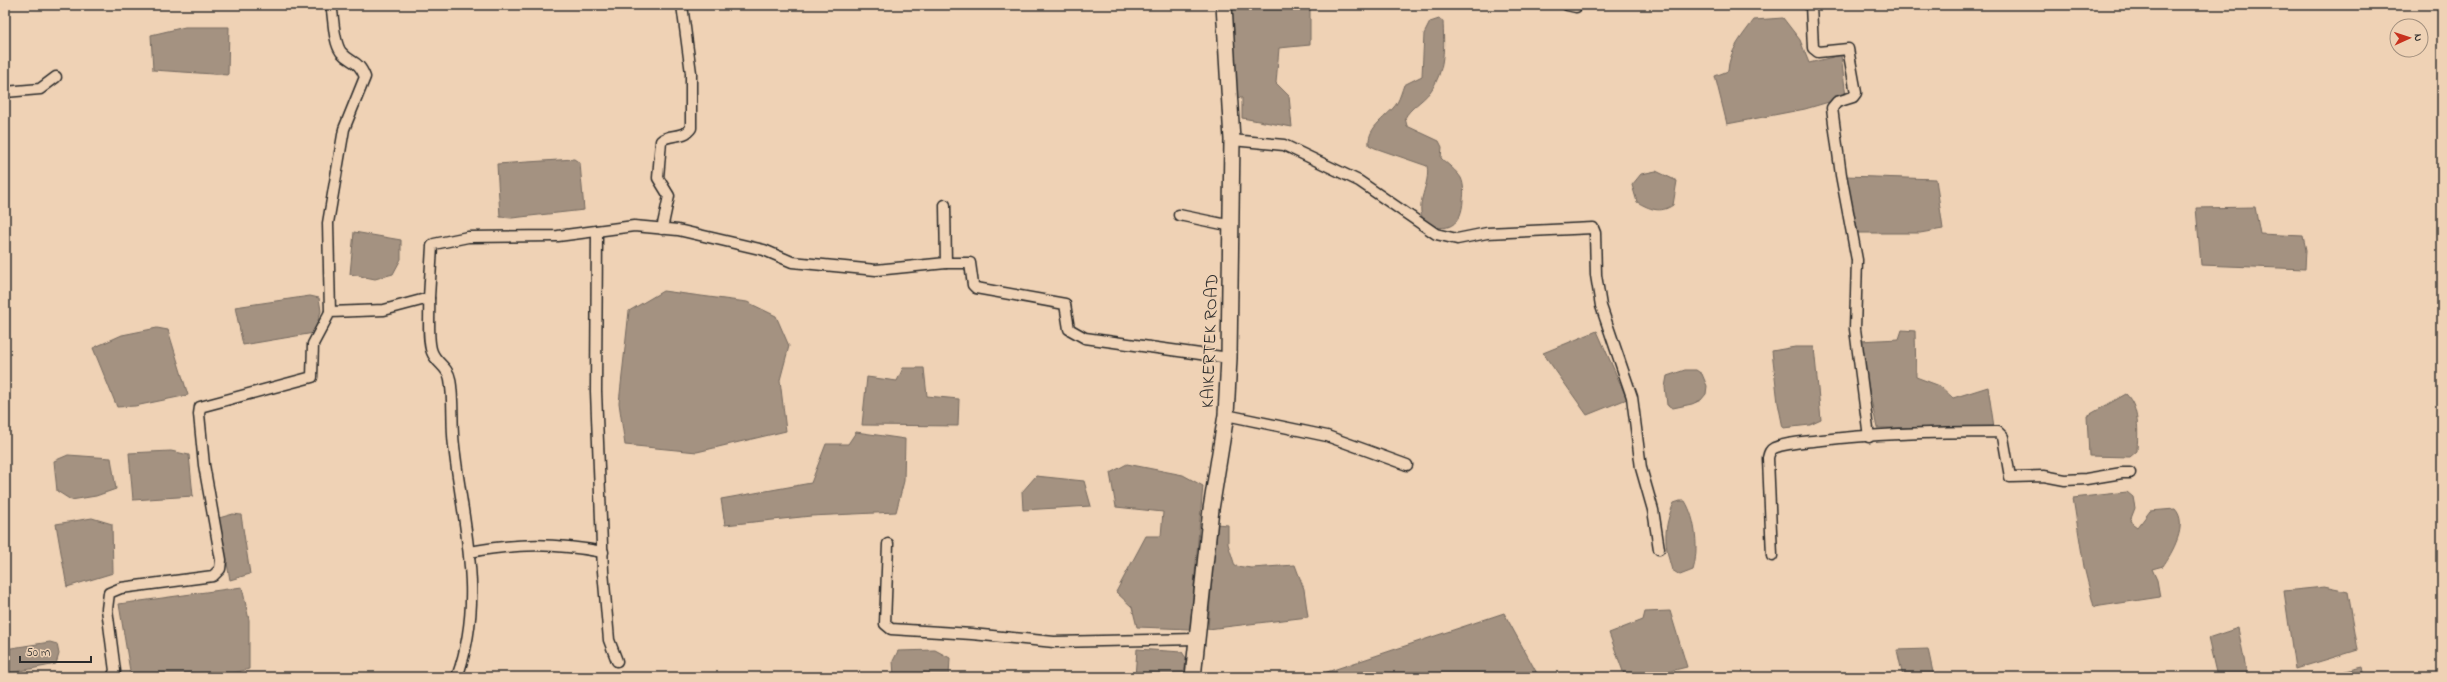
<svg xmlns="http://www.w3.org/2000/svg" width="2447" height="682" viewBox="0 0 2447 682" font-family="'Indie Flower',sans-serif">
	<style>
		.water { fill: #a49281; stroke: #74695f }
		.lines { fill: none; stroke-linecap: round; stroke-linejoin: round }
		.minor-casing { stroke: #2b2b2b; stroke-width: 13 }
		.secondary-casing { stroke: #2b2b2b; stroke-width: 18 }
		.minor { stroke: #efd2b5; stroke-width: 10 }
		.secondary { stroke: #efd2b5; stroke-width: 15 }
		.labels { text-anchor: middle; stroke-width: 3; stroke-linejoin: round; paint-order: stroke }
		.street-label { font-size: 18px; fill: #2b2b2b; stroke: #efd2b5 }
	</style>
	<rect width="100%" height="100%" fill="#efd2b5"/>
	<filter id="ink" filterUnits="userSpaceOnUse"><feTurbulence type="fractalNoise" baseFrequency=".025" numOctaves="2"/><feDisplacementMap in="SourceGraphic" scale="8" xChannelSelector="R" yChannelSelector="G"/><feConvolveMatrix kernelMatrix="1 2 1 2 8 2 1 2 1" color-interpolation-filters="sRGB"/></filter>
	<g filter="url(#ink)">
		<g class="water">
			<polygon points="1229,5 1310,5 1310,45 1279,48 1276,83 1289,96 1292,127 1242,118 1242,98 1234,97"/>
			<path d="M1783,18L1800,40L1809,63L1841,55L1846,97L1805,109L1727,124L1715,76L1728,71C1729,51 1742,36 1754,20Z"/>
			<path d="M1439,19L1443,21C1444,46 1446,70 1430,92C1422,102 1410,108 1405,118L1407,126L1439,141L1442,147L1441,158C1447,164 1457,171 1461,178C1464,184 1464,194 1463,200C1462,225 1447,235 1424,222C1414,202 1431,185 1427,166L1375,148L1369,145C1367,126 1388,117 1397,103C1400,98 1402,90 1404,85L1422,76L1424,34L1430,22Z"/>
			<polygon points="185,27 229,27 228,75 153,70 151,35"/>
			<polygon points="574,159 580,163 584,210 512,218 500,217 497,164"/>
			<path d="M1656,171L1677,181L1673,205C1660,214 1650,209 1637,202L1632,185L1641,174Z"/>
			<polygon points="1845,176 1936,179 1943,229 1920,233 1858,233"/>
			<polygon points="2255,207 2260,234 2303,236 2306,250 2305,269 2201,265 2196,208"/>
			<polygon points="354,232 401,240 401,259 393,274 375,279 350,274"/>
			<polygon points="663,291 747,302 776,316 789,346 780,380 786,431 697,452 625,445 619,403 629,311"/>
			<polygon points="310,296 319,298 321,311 314,333 243,345 235,307"/>
			<polygon points="157,328 168,330 188,395 135,406 117,407 93,348 122,335"/>
			<polygon points="1902,330 1915,331 1916,377 1940,386 1953,398 1988,387 1994,427 1877,428 1859,341 1899,339"/>
			<polygon points="1597,331 1627,399 1587,415 1543,353"/>
			<polygon points="1795,347 1814,347 1821,420 1810,425 1783,428 1778,403 1772,351"/>
			<polygon points="903,368 924,368 927,396 959,399 958,426 862,425 867,377 897,381"/>
			<polygon points="1685,370 1696,370 1702,374 1707,386 1706,394 1701,400 1692,404 1673,408 1667,405 1665,387 1667,376"/>
			<path d="M2126,394C2140,408 2138,432 2137,451L2130,457L2089,456L2087,416Z"/>
			<polygon points="856,432 905,439 904,481 896,512 811,516 725,525 721,499 811,483 826,444 848,444"/>
			<polygon points="171,451 189,455 193,496 133,500 129,453"/>
			<polygon points="68,455 111,458 116,489 96,496 71,500 57,491 54,461"/>
			<polygon points="1127,464 1183,475 1203,486 1190,629 1137,627 1132,607 1116,592 1146,536 1161,536 1163,512 1116,507 1110,473"/>
			<polygon points="1036,476 1084,481 1091,506 1023,510 1022,492"/>
			<path d="M2127,492L2133,497L2135,508L2130,521L2138,527L2150,511L2175,509C2189,524 2172,553 2163,566L2152,569L2157,580L2160,597L2094,607L2084,567L2073,498Z"/>
			<path d="M1680,501H1685C1696,519 1699,550 1693,570L1680,575L1672,570C1664,544 1663,528 1674,503Z"/>
			<polygon points="233,514 241,515 250,574 230,580 219,518"/>
			<polygon points="92,518 112,524 113,573 67,587 56,524"/>
			<polygon points="1216,524 1228,525 1228,544 1235,566 1252,568 1295,565 1304,589 1308,617 1208,629"/>
			<polygon points="242,587 249,620 249,669 219,677 131,677 119,604"/>
			<polygon points="2324,587 2348,592 2358,650 2295,669 2284,591"/>
			<polygon points="1670,611 1687,667 1645,677 1625,677 1609,633 1643,620 1645,612"/>
			<polygon points="1504,613 1539,677 1311,677 1315,676"/>
			<polygon points="2238,628 2247,674 2236,677 2217,677 2208,638"/>
			<polygon points="50,642 57,644 59,654 56,664 5,674 5,649"/>
			<polygon points="1137,649 1182,652 1186,658 1184,677 1135,677"/>
			<polygon points="1928,649 1934,677 1903,677 1897,650"/>
			<polygon points="935,650 950,658 949,677 894,677 893,661 898,651"/>
			<polygon points="2363,667 2365,677 2320,677"/>
		</g>
		<g class="lines">
			<g class="minor-casing">
				<g id="minor">
					<polyline points="1567,5 1576,7"/>
					<polyline points="1811,5 1813,48 1818,52 1848,49 1856,93 1853,97 1837,102 1832,108 1841,175 1857,260 1855,329 1869,437"/>
					<polyline points="5,92 40,89 56,77"/>
					<polyline points="1232,140 1284,145 1359,181 1436,234 1457,239 1487,233 1593,228 1595,233 1596,275 1601,306 1632,397 1641,468 1653,510 1659,549"/>
					<polyline points="1179,215 1232,226"/>
					<path d="M662,229L669,196L658,178L661,141C669,133 684,139 691,128V73L682,5"/>
					<polyline points="597,231 596,391 603,571 609,640 617,661"/>
					<polyline points="946,263 970,263 973,285 976,288 1065,304 1069,329 1085,338 1229,358"/>
					<path d="M429,298C430,312 427,340 432,352C436,363 448,367 450,379C454,401 451,424 454,446C463,527 486,597 457,677"/>
					<path d="M330,312L328,223L344,129L365,77C358,59 351,64 341,52C333,41 334,18 331,5"/>
					<polyline points="1226,415 1327,436 1407,465"/>
					<polyline points="888,544 885,624 891,629 972,634 1054,642 1197,639"/>
					<path d="M470,552C518,543 555,543 603,552"/>
					<path d="M1772,556L1768,458C1769,453 1770,450 1774,448C1788,442 1807,442 1822,440C1881,433 1939,432 1998,432L2003,437L2010,477L2044,476L2065,480L2086,479L2122,473H2130"/>
					<polyline points="112,677 115,671 107,609 109,593 121,588 213,576 220,569 221,560 204,465 199,414 200,407 312,377 313,344 330,312 384,310 429,298 432,246 434,244 468,237 558,236 634,226 678,230 764,250 792,262 876,270 946,263 945,205"/>
				</g>
			</g>
			<g class="secondary-casing">
				<polyline id="secondary" points="1193,677 1211,509 1226,415 1229,358 1232,140 1224,5"/>
			</g>
			<use href="#minor" class="minor"/>
			<use href="#secondary" class="secondary"/>
		</g>
	</g>
	<g class="labels">
		<g class="street-label">
			<text transform="translate(1209 341) rotate(-88)" y="6">KAIKERTEK ROAD</text>
		</g>
	</g>
	<rect width="2447" height="682" fill="none" stroke="#efd2b5" stroke-width="20"/>
	<rect x="10" y="10" width="2427" height="662" fill="none" stroke="#2b2b2b" stroke-width="1.5" filter="url(#ink)"/>
	<g transform="translate(2409 38) rotate(87)"><circle r="19" fill="#efd2b5" stroke="#a18f7e"/>
	<path d="M0-3L7 15L0 10L-7 15Z" fill="#c8321e"/>
	<text y="-6" font-size="11" font-weight="bold" text-anchor="middle" fill="#2b2b2b">N</text>
	</g>
	<path d="M20 656v6h71v-6" fill="none" stroke="#2b2b2b" stroke-width="2"/>
	<text x="26" y="656" font-size="12" fill="#2b2b2b" stroke="#efd2b5" stroke-width="3" paint-order="stroke">50 m</text>
</svg>
